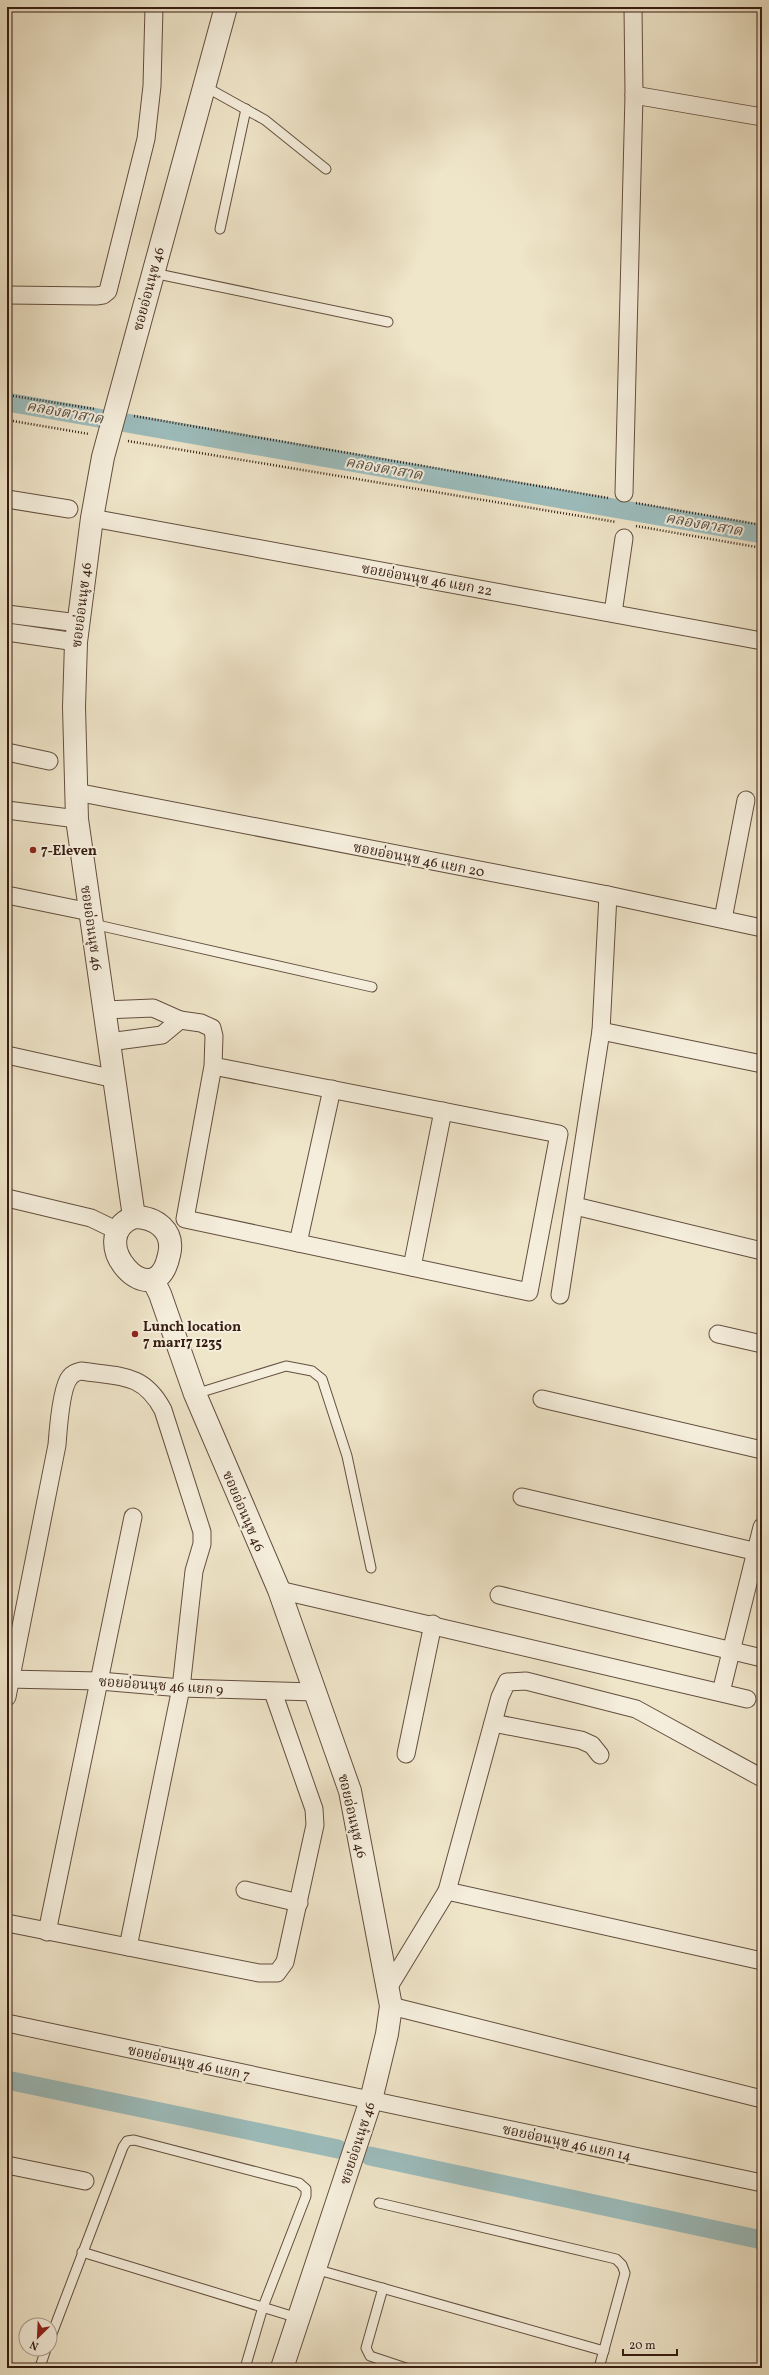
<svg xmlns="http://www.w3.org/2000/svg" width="769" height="2375" viewBox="0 0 769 2375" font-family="Vollkorn,'Noto Serif Thai',serif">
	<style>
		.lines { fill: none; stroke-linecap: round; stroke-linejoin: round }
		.canal { stroke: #9cbdbd; stroke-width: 19 }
		.service-casing { stroke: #644f3f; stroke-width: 11 }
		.minor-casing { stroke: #644f3f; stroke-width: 19 }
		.tertiary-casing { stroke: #644f3f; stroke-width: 24 }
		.path { stroke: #361d11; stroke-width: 2.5; stroke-dasharray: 1 2; stroke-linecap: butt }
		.service { stroke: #f5eedc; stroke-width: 9 }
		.minor { stroke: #f5eedc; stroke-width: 17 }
		.tertiary { stroke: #f5eedc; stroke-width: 22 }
		.poi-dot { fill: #8f2418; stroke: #f5eedc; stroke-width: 1.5 }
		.labels { text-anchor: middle; stroke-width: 4; stroke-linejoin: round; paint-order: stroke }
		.street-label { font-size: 14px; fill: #361d11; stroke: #f5eedc }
		.poi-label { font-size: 14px; font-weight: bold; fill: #361d11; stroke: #f5eedc; text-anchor: start }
		.water-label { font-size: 15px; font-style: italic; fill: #554d45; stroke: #f5eedc }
	</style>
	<rect width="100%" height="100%" fill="#efe5c9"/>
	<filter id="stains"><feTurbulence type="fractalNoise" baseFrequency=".005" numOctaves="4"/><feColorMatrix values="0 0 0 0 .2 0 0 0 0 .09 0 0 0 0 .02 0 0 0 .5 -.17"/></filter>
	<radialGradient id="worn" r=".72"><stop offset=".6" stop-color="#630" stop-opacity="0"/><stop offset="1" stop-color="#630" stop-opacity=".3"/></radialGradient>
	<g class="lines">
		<g class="canal">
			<polyline points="7,402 762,534"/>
			<polyline points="7,2080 338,2149"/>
			<polyline points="370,2156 762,2240"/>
		</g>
		<g class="service-casing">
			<g id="service">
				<polyline points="204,86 265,120 326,169"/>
				<polyline points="220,229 246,109"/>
				<polyline points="153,273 388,322"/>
				<polyline points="93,924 372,987"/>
				<polyline points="195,1394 286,1366 312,1371 322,1379 347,1456 371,1568"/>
				<polyline points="379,2203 616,2259 622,2265 625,2273 599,2368"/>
				<polyline points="82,2252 298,2318"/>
				<polyline points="315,2269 604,2351"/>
				<polyline points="383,2288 366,2348 370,2356 406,2368"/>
				<polyline points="50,2339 123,2147 127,2141 134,2140 299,2183 306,2189 306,2196 263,2307 245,2368"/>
				<polyline points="41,2364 46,2349"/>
			</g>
		</g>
		<g class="minor-casing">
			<g id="minor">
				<polyline points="634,95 762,117"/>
				<polyline points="7,295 96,296 103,295 108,291 146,139 152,86 154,7"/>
				<polyline points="624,493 634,95 633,7"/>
				<polyline points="7,499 69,509"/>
				<polyline points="92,518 762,641"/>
				<polyline points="613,613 624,538"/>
				<polyline points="7,614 78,623"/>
				<polyline points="7,632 76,642"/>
				<polyline points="7,752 49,761"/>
				<polyline points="76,792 608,895 762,928"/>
				<polyline points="7,810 77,819"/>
				<polyline points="7,895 90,912"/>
				<polyline points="723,919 746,800"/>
				<polyline points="104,1010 153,1008 180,1020 162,1035 109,1042"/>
				<polyline points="180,1020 201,1023 212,1028 214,1036 213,1066 185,1219 529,1292 559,1134 213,1066"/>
				<polyline points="601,1031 762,1064"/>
				<polyline points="7,1055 115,1079"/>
				<polyline points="7,1198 91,1218 118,1231"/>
				<polyline points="575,1206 762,1251"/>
				<polyline points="298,1243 332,1089"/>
				<polyline points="412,1267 443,1111"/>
				<polyline points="560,1295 601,1031 608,895"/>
				<polyline points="718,1334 762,1344"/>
				<polyline points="542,1399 762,1450"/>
				<polyline points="522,1497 762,1553"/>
				<polyline points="279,1590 747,1699"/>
				<polyline points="499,1595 762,1658"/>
				<polyline points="7,1679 100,1681 181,1688 315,1692"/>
				<polyline points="721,1692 762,1527"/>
				<path d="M7,1697L57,1445C58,1431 61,1387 70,1377C73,1373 76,1372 81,1371C119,1377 143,1372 163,1410L202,1532V1544L194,1571L181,1688L128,1947"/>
				<polyline points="493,1723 581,1740 592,1745 600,1755"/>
				<polyline points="406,1754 433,1624"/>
				<polyline points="245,1890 299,1903"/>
				<polyline points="447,1891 762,1961"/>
				<polyline points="7,1923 259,1973 277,1973 285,1962 315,1825 314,1809 273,1692"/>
				<polyline points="47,1932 133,1517"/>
				<polyline points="388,1988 447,1891 500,1697 507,1682 526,1681 636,1709 762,1778"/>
				<polyline points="391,2006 762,2099"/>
				<polyline points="7,2023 762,2183"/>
				<polyline points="7,2165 85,2181"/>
			</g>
		</g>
		<g class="tertiary-casing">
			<g id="tertiary">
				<polyline points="134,1217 77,819 74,707 76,642 92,518 103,457 226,7"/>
				<path d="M134,1217C156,1217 175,1231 169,1255C155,1321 81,1238 134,1217Z"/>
				<polyline points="153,1280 160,1294 195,1394 279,1590 350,1791 391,2006 387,2034 371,2100 282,2368"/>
			</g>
		</g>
		<g class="path">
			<polyline points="7,395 95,409"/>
			<polyline points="134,416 608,498"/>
			<polyline points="7,420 89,434"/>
			<polyline points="128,441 616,522"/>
			<polyline points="636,503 762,525"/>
			<polyline points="636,526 762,548"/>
		</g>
		<use href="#service" class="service"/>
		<use href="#minor" class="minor"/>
		<use href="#tertiary" class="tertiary"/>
	</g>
	<g class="poi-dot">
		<circle cx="33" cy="850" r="4"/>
		<circle cx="135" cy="1334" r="4"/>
	</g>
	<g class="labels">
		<g class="street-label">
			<text transform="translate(148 289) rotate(-75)" y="5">ซอยอ่อนนุช 46</text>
			<text transform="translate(427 579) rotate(10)" y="5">ซอยอ่อนนุช 46 แยก 22</text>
			<text transform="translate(81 605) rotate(-83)" y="5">ซอยอ่อนนุช 46</text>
			<text transform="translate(419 859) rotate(11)" y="5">ซอยอ่อนนุช 46 แยก 20</text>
			<text transform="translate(92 928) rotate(82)" y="5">ซอยอ่อนนุช 46</text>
			<text transform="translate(244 1511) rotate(67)" y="5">ซอยอ่อนนุช 46</text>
			<text transform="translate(161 1685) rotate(4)" y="5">ซอยอ่อนนุช 46 แยก 9</text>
			<text transform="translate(353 1816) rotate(77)" y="5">ซอยอ่อนนุช 46</text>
			<text transform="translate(189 2062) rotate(12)" y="5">ซอยอ่อนนุช 46 แยก 7</text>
			<text transform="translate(567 2142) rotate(12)" y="5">ซอยอ่อนนุช 46 แยก 14</text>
			<text transform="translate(357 2143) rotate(-72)" y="5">ซอยอ่อนนุช 46</text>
		</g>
		<g class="poi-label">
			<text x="41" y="855">7-Eleven</text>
			<text x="143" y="1331">Lunch location<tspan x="143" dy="16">7 mar17 1235</tspan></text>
		</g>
		<g class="water-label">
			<text transform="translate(65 412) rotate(10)" y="5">คลองตาสาด</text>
			<text transform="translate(384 468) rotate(10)" y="5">คลองตาสาด</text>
			<text transform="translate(704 524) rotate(10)" y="5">คลองตาสาด</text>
		</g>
	</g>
	<rect width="769" height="2375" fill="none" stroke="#efe5c9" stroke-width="24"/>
	<rect x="8" y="8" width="753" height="2359" fill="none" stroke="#361d11" stroke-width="2"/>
	<rect x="12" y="12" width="745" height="2351" fill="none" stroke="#361d11"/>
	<g transform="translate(38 2337) rotate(204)"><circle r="19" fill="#f5eedc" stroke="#a99a8b"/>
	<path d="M0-3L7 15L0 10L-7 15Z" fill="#8f2418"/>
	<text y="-6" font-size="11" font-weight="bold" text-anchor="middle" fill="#361d11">N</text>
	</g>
	<path d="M623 2349v6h54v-6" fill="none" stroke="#361d11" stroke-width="2"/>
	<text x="629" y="2349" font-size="12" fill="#361d11" stroke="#f5eedc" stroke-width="3" paint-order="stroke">20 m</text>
	<rect width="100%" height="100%" filter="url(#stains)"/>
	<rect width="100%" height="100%" fill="url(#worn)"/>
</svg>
